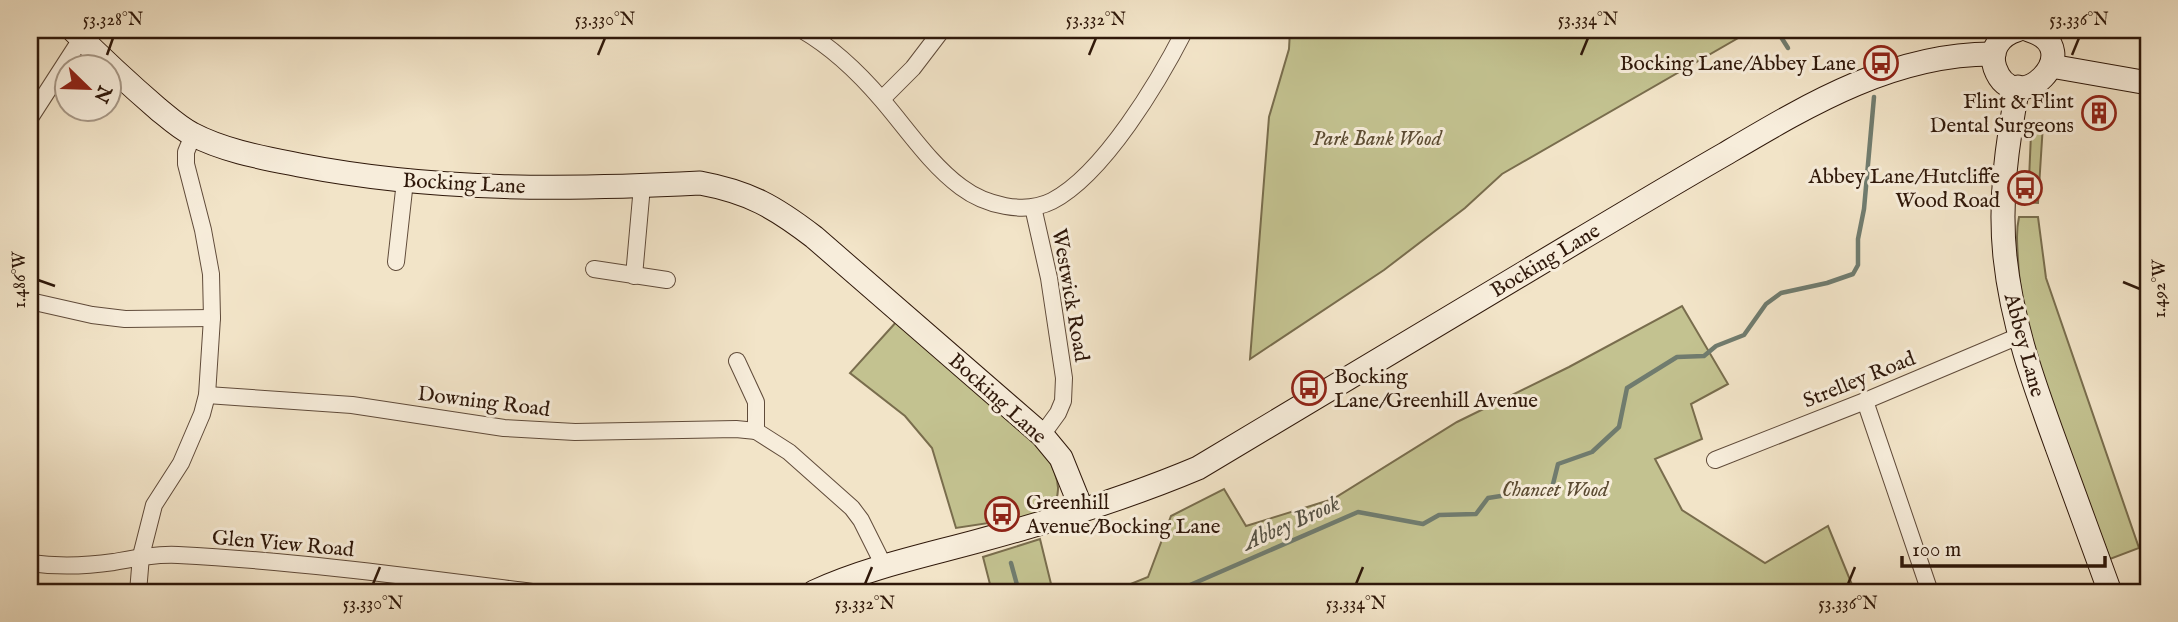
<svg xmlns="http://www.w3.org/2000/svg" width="2178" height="622" viewBox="0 0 2178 622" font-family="'IM FELL English',serif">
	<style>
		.green { fill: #c3c290; stroke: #796d4d; stroke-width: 2 }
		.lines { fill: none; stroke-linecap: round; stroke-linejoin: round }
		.stream { stroke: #707c6f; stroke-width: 4.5 }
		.street-casing { stroke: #604b3a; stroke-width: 18 }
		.secondary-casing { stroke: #2f180a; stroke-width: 25 }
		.street { stroke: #f7eddb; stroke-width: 16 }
		.secondary { stroke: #f7eddb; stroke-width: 23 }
		.ticks { fill: none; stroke: #2f180a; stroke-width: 2.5 }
		.labels { text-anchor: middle; stroke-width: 6; stroke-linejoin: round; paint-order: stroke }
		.poi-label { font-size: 21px; fill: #2f180a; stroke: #f7eddb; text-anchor: end }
		.park-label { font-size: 21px; font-style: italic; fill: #5b4b32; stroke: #f7eddb }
		.street-label { font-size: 21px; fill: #2f180a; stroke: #f7eddb }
		.water-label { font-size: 23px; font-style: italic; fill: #555245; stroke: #f7eddb }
		.neatline { fill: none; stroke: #2f180a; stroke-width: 2.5 }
		.ticks-label { font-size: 18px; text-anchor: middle; fill: #2f180a }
	</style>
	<rect width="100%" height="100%" fill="#f2e4c8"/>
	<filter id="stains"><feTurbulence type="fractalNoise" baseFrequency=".00286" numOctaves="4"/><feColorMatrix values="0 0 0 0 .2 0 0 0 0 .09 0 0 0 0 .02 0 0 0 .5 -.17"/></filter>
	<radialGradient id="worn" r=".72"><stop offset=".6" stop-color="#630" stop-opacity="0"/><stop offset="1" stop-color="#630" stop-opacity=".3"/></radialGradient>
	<g class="green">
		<polygon points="1290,30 1752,30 1502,174 1465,208 1384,270 1250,359 1269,117 1289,49"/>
		<polygon points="2032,123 2043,124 2038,203 2028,202 2031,134 2029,125"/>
		<path d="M2019,217H2038L2046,278L2139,548L2110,559C2076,468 2022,355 2018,259C2017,244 2016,231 2019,217Z"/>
		<polygon points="1682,306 1728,384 1691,404 1702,439 1655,459 1682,510 1765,563 1828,526 1855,592 1111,592 1148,577 1171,516 1224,489 1246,526 1333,499 1457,422 1569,367"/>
		<path d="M898,320L1046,453C1058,476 1068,501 1040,515L956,528L932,448L905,416L850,373Z"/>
		<polygon points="1040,539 1053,592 992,592 983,557"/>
	</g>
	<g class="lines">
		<g class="stream">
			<polyline points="1782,30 1781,37 1788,48"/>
			<polyline points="1011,563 1019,592"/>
			<polyline points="1174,592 1358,512 1423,524 1439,515 1476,514 1488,498 1552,488 1558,464 1592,452 1619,427 1627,388 1677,357 1704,356 1716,346 1744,335 1766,304 1781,293 1827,283 1853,274 1858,265 1858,239 1864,209 1874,97"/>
		</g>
		<g class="street-casing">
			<g id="street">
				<path d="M802,30C833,48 859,73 882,100C907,129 930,164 961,187C985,205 1024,215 1052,201C1104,174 1159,81 1185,30"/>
				<polyline points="882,99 913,68 942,30"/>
				<polyline points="30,118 81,39"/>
				<polyline points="1033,207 1049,278 1064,378 1063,401 1058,413 1042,435"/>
				<polyline points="396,262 405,181"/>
				<polyline points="594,269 667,280"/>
				<polyline points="634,276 642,186"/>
				<polyline points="30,301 92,315 125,319 212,318"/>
				<polyline points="737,361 756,402 756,431 789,452 852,508 861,520 884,566"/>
				<polyline points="207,395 352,405 504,428 575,432 736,429 756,431"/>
				<polyline points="1865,401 1930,592"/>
				<polyline points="1715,460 1865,401 2019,336"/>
				<path d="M30,563C58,567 86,566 114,562C136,558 156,554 178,555C297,561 414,577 532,592"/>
				<polyline points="138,592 141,556 154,505 181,463 202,414 207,395 212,318 211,274 203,230 186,164 186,152 193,135"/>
			</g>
		</g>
		<g class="secondary-casing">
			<g id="secondary">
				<path d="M73,30C100,57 129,84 158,109C169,118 180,128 192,134C224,151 264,158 299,165C433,191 564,190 700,183C749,192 775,207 814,237L1042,435L1061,458L1082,510"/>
				<path d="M2017,30C2000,35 1989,50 1995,68C2015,124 2091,49 2029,30"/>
				<polyline points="2051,66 2148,83"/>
				<path d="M2018,87C2007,143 1999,200 2005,257C2012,324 2034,384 2057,447C2075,495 2092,544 2110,592"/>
				<path d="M814,592C866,568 923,556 978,541C1052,521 1127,498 1198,468C1325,392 1452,316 1579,240C1628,211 1676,182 1725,154C1808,105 1894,53 1994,54"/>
			</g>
		</g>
		<use href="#street" class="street"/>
		<use href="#secondary" class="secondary"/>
	</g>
	<path class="ticks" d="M107,55L113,38M598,55L605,38M1089,55L1096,38M1581,55L1588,38M2072,55L2079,38M38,280L55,286M2123,282L2140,289M373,584L380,567M865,584L872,567M1356,584L1363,567M1848,584L1855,567"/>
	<defs>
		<g id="bus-ring" transform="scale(1.75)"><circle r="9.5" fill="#f7eddb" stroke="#8f2418" stroke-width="1.5"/><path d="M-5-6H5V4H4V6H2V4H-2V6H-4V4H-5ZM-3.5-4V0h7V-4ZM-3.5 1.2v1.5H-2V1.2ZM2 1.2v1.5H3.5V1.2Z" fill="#8f2418"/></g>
		<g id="building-ring" transform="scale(1.75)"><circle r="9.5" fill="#f7eddb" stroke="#8f2418" stroke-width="1.5"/><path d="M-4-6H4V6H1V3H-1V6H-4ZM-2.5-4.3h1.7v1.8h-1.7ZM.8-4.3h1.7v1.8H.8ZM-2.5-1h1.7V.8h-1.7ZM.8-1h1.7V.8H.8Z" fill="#8f2418"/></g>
	</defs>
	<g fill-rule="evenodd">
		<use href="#bus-ring" x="1881" y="63"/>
		<use href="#building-ring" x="2099" y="113"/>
		<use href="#bus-ring" x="2025" y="188"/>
		<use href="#bus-ring" x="1309" y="388"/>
		<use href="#bus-ring" x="1002" y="514"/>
	</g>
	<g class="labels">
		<g class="poi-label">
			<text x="1856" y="70">Bocking Lane/Abbey Lane</text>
			<text x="2074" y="108">Flint &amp; Flint<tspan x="2074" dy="24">Dental Surgeons</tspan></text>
			<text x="2000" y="183">Abbey Lane/Hutcliffe<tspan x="2000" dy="24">Wood Road</tspan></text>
			<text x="1334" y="383" text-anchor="start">Bocking<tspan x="1334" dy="24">Lane/Greenhill Avenue</tspan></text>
			<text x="1026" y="509" text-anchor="start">Greenhill<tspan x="1026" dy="24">Avenue/Bocking Lane</tspan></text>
		</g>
		<g class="park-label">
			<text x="1377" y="145">Park Bank Wood</text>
			<text x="1555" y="496">Chancet Wood</text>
		</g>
		<g class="street-label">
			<text transform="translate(464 183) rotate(3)" y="7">Bocking Lane</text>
			<text transform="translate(1545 260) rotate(-31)" y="7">Bocking Lane</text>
			<text transform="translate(1071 295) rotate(80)" y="7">Westwick Road</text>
			<text transform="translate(2025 345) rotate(75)" y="7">Abbey Lane</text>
			<text transform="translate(1859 379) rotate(-22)" y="7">Strelley Road</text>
			<text transform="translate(998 398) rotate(42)" y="7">Bocking Lane</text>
			<text transform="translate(484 401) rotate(7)" y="7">Downing Road</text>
			<text transform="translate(283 543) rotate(5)" y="7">Glen View Road</text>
		</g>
		<g class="water-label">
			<text transform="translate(1291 522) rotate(-24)" y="8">Abbey Brook</text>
		</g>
	</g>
	<rect width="2178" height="622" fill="none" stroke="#f2e4c8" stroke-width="77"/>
	<g transform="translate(88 88) rotate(113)"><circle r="33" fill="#f7eddb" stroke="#a79887" stroke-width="2"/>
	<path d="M0-5L12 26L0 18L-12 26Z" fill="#8f2418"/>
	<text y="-10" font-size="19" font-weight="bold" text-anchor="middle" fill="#2f180a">N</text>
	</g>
	<path d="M1902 556v10h203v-10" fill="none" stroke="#2f180a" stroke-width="3.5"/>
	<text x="1912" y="556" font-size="21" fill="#2f180a" stroke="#f7eddb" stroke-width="5" paint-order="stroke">100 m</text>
	<rect x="38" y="38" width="2102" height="546" class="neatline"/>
	<g class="ticks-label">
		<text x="113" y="25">53.328°N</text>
		<text x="605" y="25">53.330°N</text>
		<text x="1096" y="25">53.332°N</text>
		<text x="1588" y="25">53.334°N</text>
		<text x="2079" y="25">53.336°N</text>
		<text transform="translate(19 280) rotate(-90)" y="6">1.486°W</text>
		<text transform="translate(2159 289) rotate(-90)" y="6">1.492°W</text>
		<text x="373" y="609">53.330°N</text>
		<text x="865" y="609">53.332°N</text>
		<text x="1356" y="609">53.334°N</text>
		<text x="1848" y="609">53.336°N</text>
	</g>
	<rect width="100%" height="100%" filter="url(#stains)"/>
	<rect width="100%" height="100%" fill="url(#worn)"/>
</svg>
